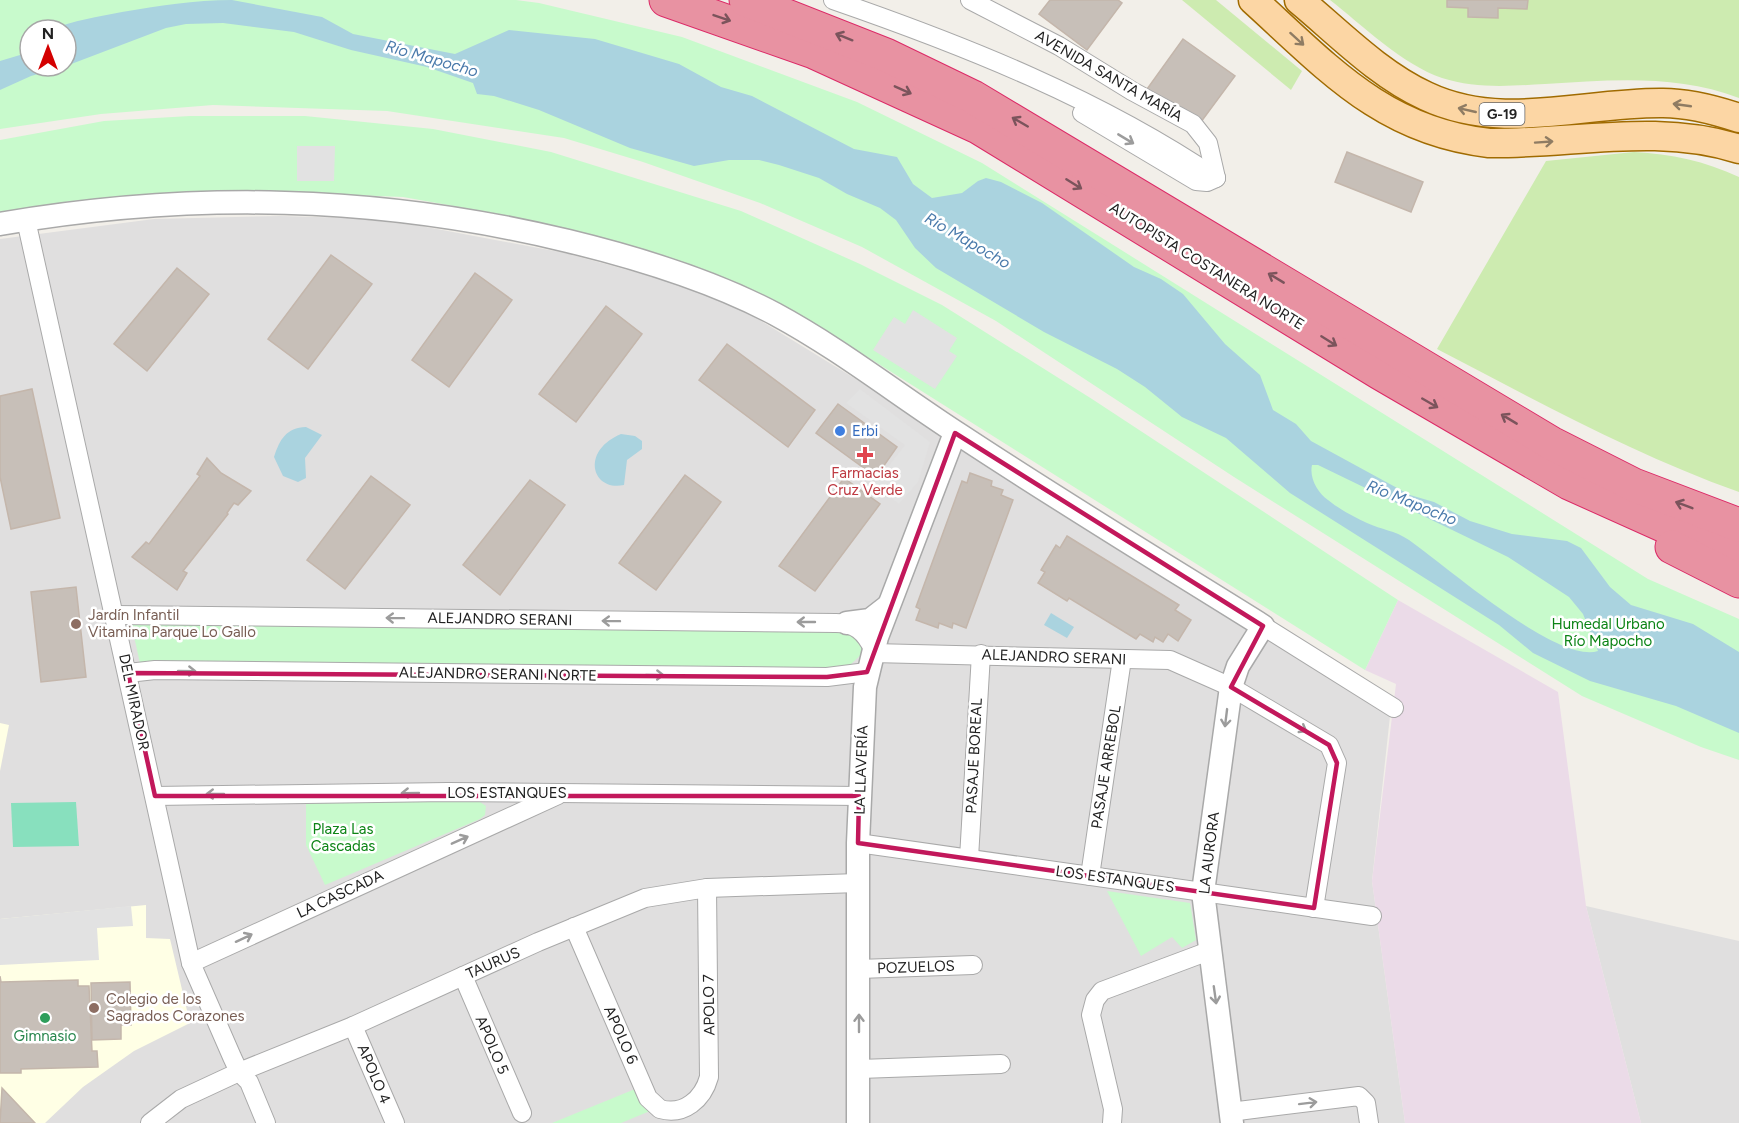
<svg xmlns="http://www.w3.org/2000/svg" width="1739" height="1123" viewBox="0 0 1739 1123" font-family="Figtree,sans-serif">
	<style>
		.residential { fill: #e0dfdf }
		.industrial { fill: #ebdbe8 }
		.education { fill: #ffffe5 }
		.grass { fill: #cdebb0 }
		.park { fill: #c8facc; fill-rule: evenodd }
		.pitch { fill: #88e0be }
		.parking { fill: #e2e2e2 }
		.water { fill: #aad3df; fill-rule: evenodd }
		.building { fill: #c7bfb8; stroke: #c4b6ab; stroke-width: 1.5 }
		.lines { fill: none; stroke-linecap: round; stroke-linejoin: round }
		.minor-casing { stroke: #a9a9a9; stroke-width: 20 }
		.tertiary-casing { stroke: #a9a9a9; stroke-width: 25 }
		.primary-casing { stroke: #a06b00; stroke-width: 31 }
		.motorway-casing { stroke: #dc2a67; stroke-width: 35 }
		.minor { stroke: #fff; stroke-width: 18 }
		.tertiary { stroke: #fff; stroke-width: 22 }
		.primary { stroke: #fcd6a4; stroke-width: 28 }
		.motorway { stroke: #e892a2; stroke-width: 33 }
		.oneway { stroke: #7b545c }
		.oneway2 { stroke: #8f7c63 }
		.oneway3 { stroke: #9c9c9c }
		.marked { fill: none; stroke: #c2185b; stroke-width: 4.5; stroke-linejoin: round }
		.shop-dot { fill: #3f7fe0; stroke: #fff; stroke-width: 2 }
		.health-dot { fill: #e0444e; stroke: #fff; stroke-width: 2 }
		.education-dot { fill: #8d6e63; stroke: #fff; stroke-width: 2 }
		.leisure-dot { fill: #2e9e5b; stroke: #fff; stroke-width: 2 }
		.labels { text-anchor: middle; stroke-width: 5; stroke-linejoin: round; paint-order: stroke }
		.shield { fill: #fff; stroke: #646464; stroke-width: 1.5 }
		.shield-label { font-size: 14px; font-weight: bold; fill: #222 }
		.street-label { font-size: 15px; fill: #222; stroke: #fff }
		.shop-label { font-size: 15px; fill: #366cbe; stroke: #fff; text-anchor: start }
		.health-label { font-size: 15px; fill: #be3a42; stroke: #fff }
		.education-label { font-size: 15px; fill: #785e54; stroke: #fff; text-anchor: start }
		.park-label { font-size: 15px; fill: #0c8416; stroke: #fff }
		.leisure-label { font-size: 15px; fill: #27864d; stroke: #fff }
		.water-label { font-size: 16px; font-style: italic; fill: #4a7aab; stroke: #fff }
	</style>
	<rect width="100%" height="100%" fill="#f2efe9"/>
	<g class="residential">
		<polygon points="280,216 351,218 421,226 565,253 672,282 740,308 1391,707 1372,881 1405,1123 0,1123 0,239 154,219"/>
		<polygon points="1586,906 1739,941 1739,1123 1641,1123"/>
	</g>
	<polygon class="industrial" points="1398,600 1558,692 1586,906 1641,1123 1405,1123 1372,881 1396,684 1365,670"/>
	<g class="education">
		<polygon points="0,723 9,725 0,771"/>
		<polygon points="146,905 146,938 170,939 190,1023 134,1051 83,1087 45,1123 0,1123 0,919"/>
	</g>
	<g class="grass">
		<polygon points="1182,0 1216,0 1302,71 1291,90"/>
		<path d="M1330,0H1739V98C1676,74 1611,80 1545,84C1510,86 1476,89 1442,78C1403,65 1362,25 1330,0Z"/>
		<path d="M1634,152C1671,154 1705,161 1739,177V492C1633,454 1537,401 1437,349L1546,161Z"/>
	</g>
	<g class="park">
		<path d="M0,0H516L539,3L682,37L857,102L982,163L1648,579L1739,619V760L1701,747L1582,696L1234,477L996,321L862,247L760,203L643,162L564,138L387,111L213,105L101,114L0,129ZM30,30H66V66H30Z"/>
		<polygon points="190,116 305,116 433,129 551,152 741,211 860,264 942,305 1092,399 1398,600 1365,670 815,324 606,240 504,215 403,197 302,193 161,195 71,201 0,215 0,140 104,121"/>
		<polygon points="130,618 855,630 866,639 864,652 850,665 799,672 141,668"/>
		<polygon points="477,800 486,806 485,815 480,819 325,885 306,845 306,801"/>
		<polygon points="1107,891 1190,903 1196,940 1182,948 1172,937 1141,956"/>
		<polygon points="640,1087 650,1111 621,1123 552,1123"/>
	</g>
	<polygon class="pitch" points="76,802 79,846 13,847 11,803"/>
	<g class="parking">
		<polygon points="297,146 335,146 334,181 297,181"/>
		<polygon points="913,310 957,338 949,351 957,356 935,389 873,350 894,317 905,324"/>
		<polygon points="860,389 930,442 918,482 899,504 874,485 905,445 846,403"/>
		<polygon points="131,906 133,926 97,928 99,960 0,965 0,919"/>
	</g>
	<g class="water">
		<path d="M232,0L322,17L353,34L455,54L509,30L595,39L679,64L721,87L752,96L854,149L897,157L913,184L932,198L962,193L978,181L986,178L1001,182L1042,203L1134,267L1161,279L1183,294L1225,344L1260,375L1273,410L1296,424L1311,441L1410,495L1434,502L1470,521L1512,534L1567,541L1581,548L1610,587L1631,605L1693,624L1739,652V733L1676,706L1590,681L1533,653L1499,625L1290,493L1226,438L1182,417L1145,387L1117,369L1044,332L936,268L915,248L896,220L880,208L847,194L819,178L779,165L759,160H729L694,166L630,148L539,110L494,96L477,94L473,83L427,67L351,50L294,32L223,23L186,24L166,28L66,66V30H51C73,20 98,17 122,12C159,6 194,0 232,0ZM1312,465H1318L1508,557L1569,597L1583,614L1598,651C1557,664 1445,565 1409,540C1394,530 1382,530 1367,523C1354,517 1339,509 1328,500C1318,493 1309,478 1312,465Z"/>
		<polygon points="30,52 30,66 66,66 31,76 0,90 0,61"/>
		<path d="M306,427L322,435L305,458L306,478L298,482L283,476L274,457C280,439 286,428 306,427Z"/>
		<path d="M621,434L635,436L642,441V449L627,460L624,485C592,492 580,451 621,434Z"/>
		<polygon points="1051,613 1074,627 1067,638 1044,625"/>
	</g>
	<g class="building">
		<polygon points="1050,0 1118,0 1122,3 1087,50 1039,14"/>
		<polygon points="1447,0 1528,0 1527,9 1498,8 1498,18 1468,17 1468,8 1447,7"/>
		<polygon points="1183,39 1235,76 1198,126 1147,89"/>
		<polygon points="1347,152 1423,182 1411,212 1335,182"/>
		<polygon points="331,255 372,284 308,369 268,339"/>
		<polygon points="177,268 209,294 147,371 114,344"/>
		<polygon points="475,273 512,300 449,387 412,360"/>
		<polygon points="606,306 642,334 576,422 539,394"/>
		<polygon points="727,344 815,410 788,447 699,380"/>
		<polygon points="32,389 60,518 11,529 0,477 0,396"/>
		<polygon points="838,404 897,447 876,477 816,433"/>
		<polygon points="207,458 221,473 251,491 238,505 234,503 227,513 228,514 183,571 187,573 177,590 132,557 146,542 149,544 200,476 197,474"/>
		<polygon points="970,473 992,481 991,486 1003,490 1001,495 1013,500 966,628 953,623 952,628 939,623 938,628 916,620 920,609 916,607 962,481 967,483"/>
		<polygon points="685,475 721,502 656,590 619,563"/>
		<polygon points="371,476 410,505 345,589 307,560"/>
		<polygon points="844,478 880,504 815,591 779,566"/>
		<polygon points="530,480 565,505 500,595 463,565"/>
		<polygon points="1067,536 1179,605 1175,610 1191,620 1178,641 1168,634 1163,642 1155,637 1153,642 1140,634 1136,639 1069,598 1067,601 1038,583 1045,572 1041,570 1056,545 1060,548"/>
		<polygon points="76,587 86,677 41,682 31,592"/>
		<polygon points="0,976 1,982 78,980 78,986 89,986 92,1051 97,1051 98,1067 21,1069 21,1073 0,1073"/>
		<polygon points="130,982 131,1025 121,1025 121,1039 92,1040 91,983"/>
		<polygon points="2,1088 35,1123 0,1123"/>
	</g>
	<g class="lines">
		<g class="minor-casing">
			<g id="minor">
				<path d="M833,0C966,46 1099,99 1216,178"/>
				<polyline points="970,0 1059,46 1132,91 1193,124 1208,143 1216,178"/>
				<polyline points="1082,113 1196,181 1207,182 1216,178"/>
				<polyline points="26,220 191,963 232,1057 239,1072 249,1082 266,1123"/>
				<path d="M116,615L836,623C855,623 865,632 873,649"/>
				<polyline points="1263,626 1394,708"/>
				<polyline points="872,653 1170,660 1231,687 1329,745 1337,763 1314,908"/>
				<polyline points="128,673 155,670 827,677 867,672"/>
				<polyline points="155,796 448,792 859,796"/>
				<polyline points="858,843 1372,916"/>
				<polyline points="969,858 981,654"/>
				<polyline points="1090,876 1122,659"/>
				<path d="M574,927L648,1098L660,1109C684,1116 703,1099 709,1077L707,888"/>
				<polyline points="191,963 558,795"/>
				<polyline points="859,969 973,965"/>
				<polyline points="463,976 522,1113"/>
				<polyline points="353,1026 395,1123"/>
				<polyline points="860,1069 1001,1064"/>
				<polyline points="1230,1112 1359,1096 1366,1103 1369,1123"/>
				<polyline points="150,1123 181,1099 239,1072 353,1026 538,942 645,898 707,888 858,883"/>
				<polyline points="1112,1123 1113,1109 1091,1015 1095,1000 1102,991 1209,951"/>
			</g>
		</g>
		<g class="tertiary-casing">
			<g id="tertiary">
				<path d="M0,224C192,191 378,195 568,241C638,258 711,280 775,314C840,349 898,395 960,435C1060,501 1162,563 1263,626L1238,666L1231,687L1203,892L1232,1123"/>
				<polyline points="847,623 870,620 888,606"/>
				<polyline points="858,1123 858,843 865,687 877,637 955,433"/>
			</g>
		</g>
		<g class="primary-casing">
			<g id="primary">
				<path d="M1253,0C1328,68 1383,131 1489,143C1573,144 1658,123 1739,149"/>
				<path d="M1299,0C1339,33 1378,74 1426,96C1502,132 1583,102 1663,103C1689,103 1715,110 1739,118"/>
			</g>
		</g>
		<g class="motorway-casing">
			<g id="motorway">
				<polyline points="666,0 814,52 978,127 1380,373 1569,483 1667,527 1739,553"/>
				<polyline points="746,0 886,55 973,97 1551,443 1634,485 1739,525"/>
				<polyline points="1672,547 1739,581"/>
			</g>
		</g>
		<use href="#minor" class="minor"/>
		<use href="#tertiary" class="tertiary"/>
		<use href="#primary" class="primary"/>
		<use href="#motorway" class="motorway"/>
	</g>
	<defs><path id="oneway-shaft" d="M-6 0H5M1.5-3L5.5 0L1.5 3" fill="none" stroke-width="1.6" stroke-linecap="round" stroke-linejoin="round" transform="scale(1.5)"/></defs>
	<g class="oneway">
		<use href="#oneway-shaft" transform="translate(722 18) rotate(19)"/>
		<use href="#oneway-shaft" transform="translate(844 37) rotate(-158)"/>
		<use href="#oneway-shaft" transform="translate(903 90) rotate(24)"/>
		<use href="#oneway-shaft" transform="translate(1020 122) rotate(-150)"/>
		<use href="#oneway-shaft" transform="translate(1074 184) rotate(32)"/>
		<use href="#oneway-shaft" transform="translate(1276 278) rotate(-149)"/>
		<use href="#oneway-shaft" transform="translate(1329 341) rotate(32)"/>
		<use href="#oneway-shaft" transform="translate(1430 403) rotate(30)"/>
		<use href="#oneway-shaft" transform="translate(1509 419) rotate(-149)"/>
		<use href="#oneway-shaft" transform="translate(1684 505) rotate(-159)"/>
	</g>
	<g class="oneway2">
		<use href="#oneway-shaft" transform="translate(1297 39) rotate(42)"/>
		<use href="#oneway-shaft" transform="translate(1682 105) rotate(-172)"/>
		<use href="#oneway-shaft" transform="translate(1467 110) rotate(-167)"/>
		<use href="#oneway-shaft" transform="translate(1544 142) rotate(-4)"/>
	</g>
	<g class="oneway3">
		<use href="#oneway-shaft" transform="translate(1126 139) rotate(31)"/>
		<use href="#oneway-shaft" transform="translate(395 618) rotate(-179)"/>
		<use href="#oneway-shaft" transform="translate(611 621) rotate(-179)"/>
		<use href="#oneway-shaft" transform="translate(806 622) rotate(-180)"/>
		<use href="#oneway-shaft" transform="translate(187 671) rotate(1)"/>
		<use href="#oneway-shaft" transform="translate(655 675) rotate(1)"/>
		<use href="#oneway-shaft" transform="translate(1226 718) rotate(97)"/>
		<use href="#oneway-shaft" transform="translate(1299 727) rotate(30)"/>
		<use href="#oneway-shaft" transform="translate(410 793) rotate(179)"/>
		<use href="#oneway-shaft" transform="translate(215 794) rotate(180)"/>
		<use href="#oneway-shaft" transform="translate(460 840) rotate(-24)"/>
		<use href="#oneway-shaft" transform="translate(244 938) rotate(-25)"/>
		<use href="#oneway-shaft" transform="translate(1215 995) rotate(82)"/>
		<use href="#oneway-shaft" transform="translate(859 1023) rotate(-90)"/>
		<use href="#oneway-shaft" transform="translate(1308 1103) rotate(-7)"/>
	</g>
	<path class="marked" d="M955,433L1263,626L1231,687L1329,745L1337,763L1314,908L858,843L859,796H155L128,673L827,677L867,672Z"/>
	<circle class="shop-dot" cx="840" cy="431" r="6"/>
	<path class="health-dot" d="M862 446h6v6h6v6h-6v6h-6v-6h-6v-6h6z"/>
	<g class="education-dot">
		<circle cx="76" cy="624" r="6"/>
		<circle cx="94" cy="1008" r="6"/>
	</g>
	<circle class="leisure-dot" cx="45" cy="1018" r="6"/>
	<g class="labels">
		<rect class="shield" x="1479.5" y="103" width="45" height="22" rx="4.5"/>
		<g class="shield-label">
			<text x="1502" y="119">G-19</text>
		</g>
		<g class="street-label">
			<text transform="translate(1109 76) rotate(30)" y="5">AVENIDA SANTA MARÍA</text>
			<text transform="translate(1207 266) rotate(32)" y="5">AUTOPISTA COSTANERA NORTE</text>
			<text transform="translate(500 619) rotate(1)" y="5">ALEJANDRO SERANI</text>
			<text transform="translate(1054 657) rotate(2)" y="5">ALEJANDRO SERANI</text>
			<text transform="translate(498 674) rotate(1)" y="5">ALEJANDRO SERANI NORTE</text>
			<text transform="translate(134 702) rotate(78)" y="5">DEL MIRADOR</text>
			<text transform="translate(974 756) rotate(-87)" y="5">PASAJE BOREAL</text>
			<text transform="translate(1106 767) rotate(-81)" y="5">PASAJE ARREBOL</text>
			<text transform="translate(861 770) rotate(-88)" y="5">LA LLAVERÍA</text>
			<text x="507" y="798">LOS ESTANQUES</text>
			<text transform="translate(1209 853) rotate(-83)" y="5">LA AURORA</text>
			<text transform="translate(1115 879) rotate(8)" y="5">LOS ESTANQUES</text>
			<text transform="translate(340 894) rotate(-25)" y="5">LA CASCADA</text>
			<text transform="translate(493 963) rotate(-24)" y="5">TAURUS</text>
			<text transform="translate(916 967) rotate(-2)" y="5">POZUELOS</text>
			<text transform="translate(709 1005) rotate(-91)" y="5">APOLO 7</text>
			<text transform="translate(621 1035) rotate(66)" y="5">APOLO 6</text>
			<text transform="translate(492 1045) rotate(67)" y="5">APOLO 5</text>
			<text transform="translate(374 1074) rotate(67)" y="5">APOLO 4</text>
		</g>
		<g class="shop-label">
			<text x="852" y="436">Erbi</text>
		</g>
		<g class="health-label">
			<text x="865" y="478">Farmacias<tspan x="865" dy="17">Cruz Verde</tspan></text>
		</g>
		<g class="education-label">
			<text x="88" y="620">Jardín Infantil<tspan x="88" dy="17">Vitamina Parque Lo Gallo</tspan></text>
			<text x="106" y="1004">Colegio de los<tspan x="106" dy="17">Sagrados Corazones</tspan></text>
		</g>
		<g class="park-label">
			<text x="1608" y="629">Humedal Urbano<tspan x="1608" dy="17">Río Mapocho</tspan></text>
			<text x="343" y="834">Plaza Las<tspan x="343" dy="17">Cascadas</tspan></text>
		</g>
		<g class="leisure-label">
			<text x="45" y="1041">Gimnasio</text>
		</g>
		<g class="water-label">
			<text transform="translate(432 58) rotate(16)" y="6">Río Mapocho</text>
			<text transform="translate(968 240) rotate(30)" y="6">Río Mapocho</text>
			<text transform="translate(1412 502) rotate(22)" y="6">Río Mapocho</text>
		</g>
	</g>
	<g transform="translate(48 48)"><circle r="28" fill="#ffffff" stroke="#a7a7a7" stroke-width="1.5"/>
	<path d="M0-4.5L10 22L0 15L-10 22Z" fill="#d40000"/>
	<text y="-9" font-size="16" font-weight="bold" text-anchor="middle" fill="#222222">N</text>
	</g>
</svg>
